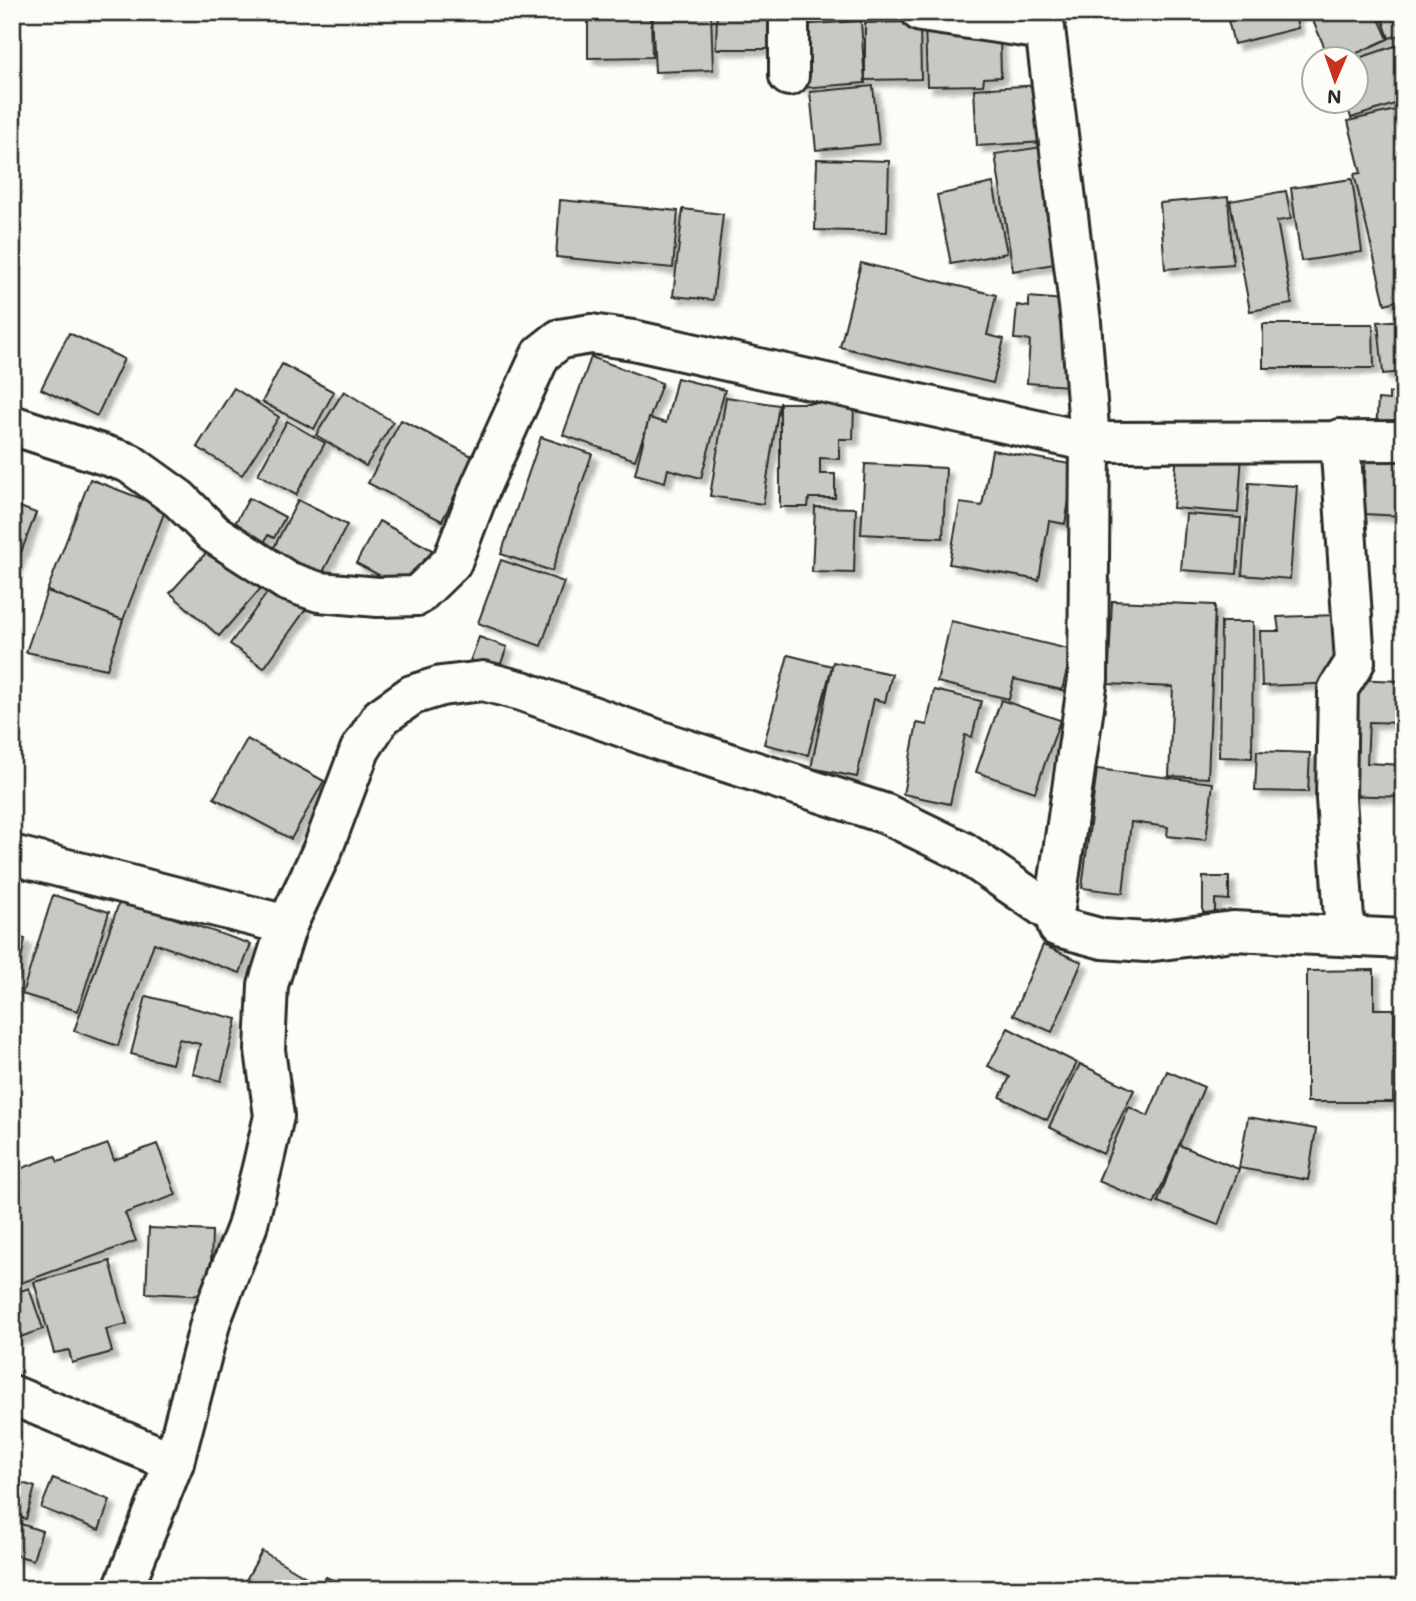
<svg xmlns="http://www.w3.org/2000/svg" width="1416" height="1601" viewBox="0 0 1416 1601" font-family="Mali,sans-serif">
	<style>
		.building { fill: #c9c8c4; stroke: #2b2b2b; stroke-width: 2; filter: url(#shadow) }
		.lines { fill: none; stroke-linecap: round; stroke-linejoin: round }
		.street-casing { stroke: #2b2b2b; stroke-width: 44 }
		.street { stroke: #fdfcf7; stroke-width: 38 }
	</style>
	<defs>
		<filter id="shadow"><feDropShadow dx="6" dy="6" stdDeviation="2" flood-color="#0004"/></filter>
	</defs>
	<rect width="100%" height="100%" fill="#fdfcf7"/>
	<filter id="ink" filterUnits="userSpaceOnUse"><feTurbulence type="fractalNoise" baseFrequency=".0143" numOctaves="2"/><feDisplacementMap in="SourceGraphic" scale="14" xChannelSelector="R" yChannelSelector="G"/><feConvolveMatrix kernelMatrix="1 2 1 2 8 2 1 2 1" color-interpolation-filters="sRGB"/></filter>
	<g filter="url(#ink)">
		<g class="building">
			<polygon points="588,12 651,12 652,57 588,58"/>
			<polygon points="652,12 711,12 713,70 655,72"/>
			<polygon points="717,12 781,12 781,49 716,49"/>
			<polygon points="1226,12 1294,12 1298,28 1234,44"/>
			<polygon points="1314,12 1376,12 1388,39 1342,60 1330,60 1310,14"/>
			<polygon points="1380,12 1404,12 1404,34 1389,38"/>
			<polygon points="861,21 865,83 801,88 797,25"/>
			<polygon points="920,22 921,79 865,80 865,23"/>
			<polygon points="925,22 1000,37 1001,77 984,78 983,85 927,86"/>
			<polygon points="1404,43 1404,101 1351,118 1346,102 1356,102 1356,60 1353,60"/>
			<polygon points="1040,85 1044,142 977,146 974,89"/>
			<polygon points="873,86 879,144 816,150 810,92"/>
			<polygon points="1400,109 1404,126 1404,299 1385,304 1354,174 1361,173 1348,121"/>
			<polygon points="1042,147 1059,202 1045,204 1049,228 1061,227 1066,262 1013,271 995,154"/>
			<polygon points="817,159 889,161 887,232 815,230"/>
			<polygon points="1352,179 1362,252 1301,261 1291,188"/>
			<polygon points="993,183 1007,253 951,264 937,195"/>
			<polygon points="1286,191 1291,219 1277,221 1292,304 1250,311 1230,201"/>
			<polygon points="1228,197 1233,264 1165,269 1160,203"/>
			<polygon points="560,200 678,211 673,268 556,257"/>
			<polygon points="683,209 723,214 713,300 673,296"/>
			<polygon points="861,263 996,295 987,335 1004,339 993,383 840,347"/>
			<polygon points="1029,297 1075,301 1069,386 1027,383 1030,340 1014,339 1017,305 1029,307"/>
			<polygon points="1404,320 1404,372 1383,374 1378,322"/>
			<polygon points="1263,324 1373,324 1374,368 1263,368"/>
			<polygon points="69,333 124,359 97,416 41,389"/>
			<polygon points="591,357 662,383 635,460 563,435"/>
			<polygon points="282,364 334,392 314,429 262,402"/>
			<polygon points="677,378 725,390 701,478 668,469 665,482 635,474 649,418 666,423"/>
			<polygon points="234,388 279,417 242,475 197,447"/>
			<polygon points="344,391 393,422 366,466 316,435"/>
			<polygon points="1389,393 1404,393 1404,433 1376,432 1378,399 1389,400"/>
			<polygon points="726,397 779,405 763,504 710,496"/>
			<polygon points="780,403 854,403 853,439 839,439 839,459 820,458 820,474 835,474 835,498 809,498 808,507 780,507"/>
			<polygon points="401,420 474,457 442,521 368,483"/>
			<polygon points="287,421 325,443 296,495 258,474"/>
			<polygon points="541,437 592,454 552,571 501,554"/>
			<polygon points="1366,447 1404,448 1404,516 1363,514"/>
			<polygon points="1177,449 1242,454 1238,513 1173,508"/>
			<polygon points="992,450 1075,465 1065,524 1049,521 1039,580 949,564 960,503 982,506"/>
			<polygon points="865,464 946,468 943,538 861,534"/>
			<polygon points="90,479 166,508 123,620 47,591"/>
			<polygon points="1249,483 1297,486 1290,579 1242,575"/>
			<polygon points="249,498 285,517 274,538 268,535 263,545 232,529"/>
			<polygon points="298,500 347,525 320,578 271,553"/>
			<polygon points="12,504 36,513 12,576"/>
			<polygon points="815,507 856,508 854,573 812,572"/>
			<polygon points="1186,514 1241,518 1237,574 1181,570"/>
			<polygon points="379,521 432,550 409,591 356,563"/>
			<polygon points="214,544 263,586 219,636 170,593"/>
			<polygon points="501,560 564,582 541,646 478,623"/>
			<polygon points="273,585 306,609 264,668 230,644"/>
			<polygon points="47,591 123,620 107,669 26,652"/>
			<polygon points="1112,601 1215,605 1208,778 1169,776 1173,687 1108,684"/>
			<polygon points="1338,615 1340,683 1262,686 1260,631 1279,631 1277,617"/>
			<polygon points="951,621 1072,650 1062,690 1014,679 1009,699 937,682"/>
			<polygon points="1221,622 1253,622 1252,758 1219,757"/>
			<polygon points="479,637 507,647 497,674 469,664"/>
			<polygon points="788,655 832,666 808,755 764,744"/>
			<polygon points="833,662 892,674 885,702 874,699 857,777 811,768"/>
			<polygon points="1347,679 1404,681 1404,723 1369,722 1367,763 1404,765 1404,797 1343,795"/>
			<polygon points="934,690 981,701 972,737 965,735 950,804 903,794 917,723 927,725"/>
			<polygon points="1001,700 1060,720 1035,792 976,772"/>
			<polygon points="247,739 324,781 291,839 214,798"/>
			<polygon points="1257,751 1310,753 1308,792 1255,791"/>
			<polygon points="1097,769 1213,783 1206,840 1167,836 1168,827 1131,822 1123,893 1082,888"/>
			<polygon points="1203,877 1229,877 1229,900 1215,899 1215,912 1203,913"/>
			<polygon points="53,895 109,912 78,1011 22,994"/>
			<polygon points="120,900 251,944 240,973 154,943 118,1046 74,1031"/>
			<polygon points="12,936 25,939 12,1006"/>
			<polygon points="1043,945 1082,962 1052,1032 1013,1015"/>
			<polygon points="1374,970 1374,1009 1394,1009 1393,1102 1307,1102 1307,971"/>
			<polygon points="146,996 237,1019 221,1081 193,1074 200,1044 179,1039 172,1064 131,1054"/>
			<polygon points="1008,1028 1077,1063 1047,1120 1000,1097 1010,1077 988,1066"/>
			<polygon points="1080,1064 1134,1090 1103,1154 1049,1127"/>
			<polygon points="1167,1071 1204,1087 1154,1204 1098,1181 1129,1107 1148,1116"/>
			<polygon points="1248,1117 1316,1129 1308,1180 1239,1168"/>
			<polygon points="108,1144 114,1160 157,1144 176,1195 125,1213 136,1241 18,1284 12,1270 12,1186 22,1183 17,1170 55,1156 58,1162"/>
			<polygon points="1179,1145 1239,1169 1218,1225 1158,1202"/>
			<polygon points="149,1228 212,1231 210,1296 146,1293"/>
			<polygon points="110,1261 127,1324 106,1329 112,1352 72,1363 69,1350 54,1353 34,1282"/>
			<polygon points="29,1288 43,1329 12,1340 12,1294"/>
			<polygon points="53,1478 110,1500 99,1530 41,1508"/>
			<polygon points="12,1480 35,1487 26,1519 12,1515"/>
			<polygon points="12,1521 42,1531 33,1560 12,1554"/>
			<polygon points="262,1551 311,1580 306,1589 241,1589"/>
			<polygon points="326,1577 352,1589 320,1589"/>
		</g>
		<g class="lines">
			<g class="street-casing">
				<g id="street">
					<polyline points="921,12 1044,30"/>
					<polyline points="1043,12 1081,322 1090,442 1088,679 1054,914"/>
					<polyline points="789,76 789,12"/>
					<polyline points="12,425 129,463 179,499 213,533 287,581 319,592 378,597 417,596 452,562 481,486 541,354 560,339 591,334 633,340 1090,442 1404,441"/>
					<polyline points="1340,439 1355,662 1338,689 1336,798 1345,935"/>
					<polyline points="12,855 287,925"/>
					<polyline points="12,1395 174,1462"/>
					<polyline points="123,1589 174,1462 211,1320 247,1227 262,1168 274,1116 265,1050 268,985 287,925 322,851 360,750 381,717 412,695 441,686 483,681 522,691 667,743 886,814 962,851 1054,914 1058,927 1103,939 1146,942 1233,931 1404,939"/>
				</g>
			</g>
			<use href="#street" class="street"/>
		</g>
	</g>
	<rect width="1416" height="1601" fill="none" stroke="#fdfcf7" stroke-width="42"/>
	<rect x="21" y="21" width="1374" height="1559" fill="none" stroke="#2b2b2b" stroke-width="2.5" filter="url(#ink)"/>
	<g transform="translate(1335 80) rotate(182)"><circle r="33" fill="#fdfcf7" stroke="#a9a8a5" stroke-width="2"/>
	<path d="M0-5L12 26L0 18L-12 26Z" fill="#c8321e"/>
	<text y="-10" font-size="19" font-weight="bold" text-anchor="middle" fill="#2b2b2b">N</text>
	</g>
</svg>
